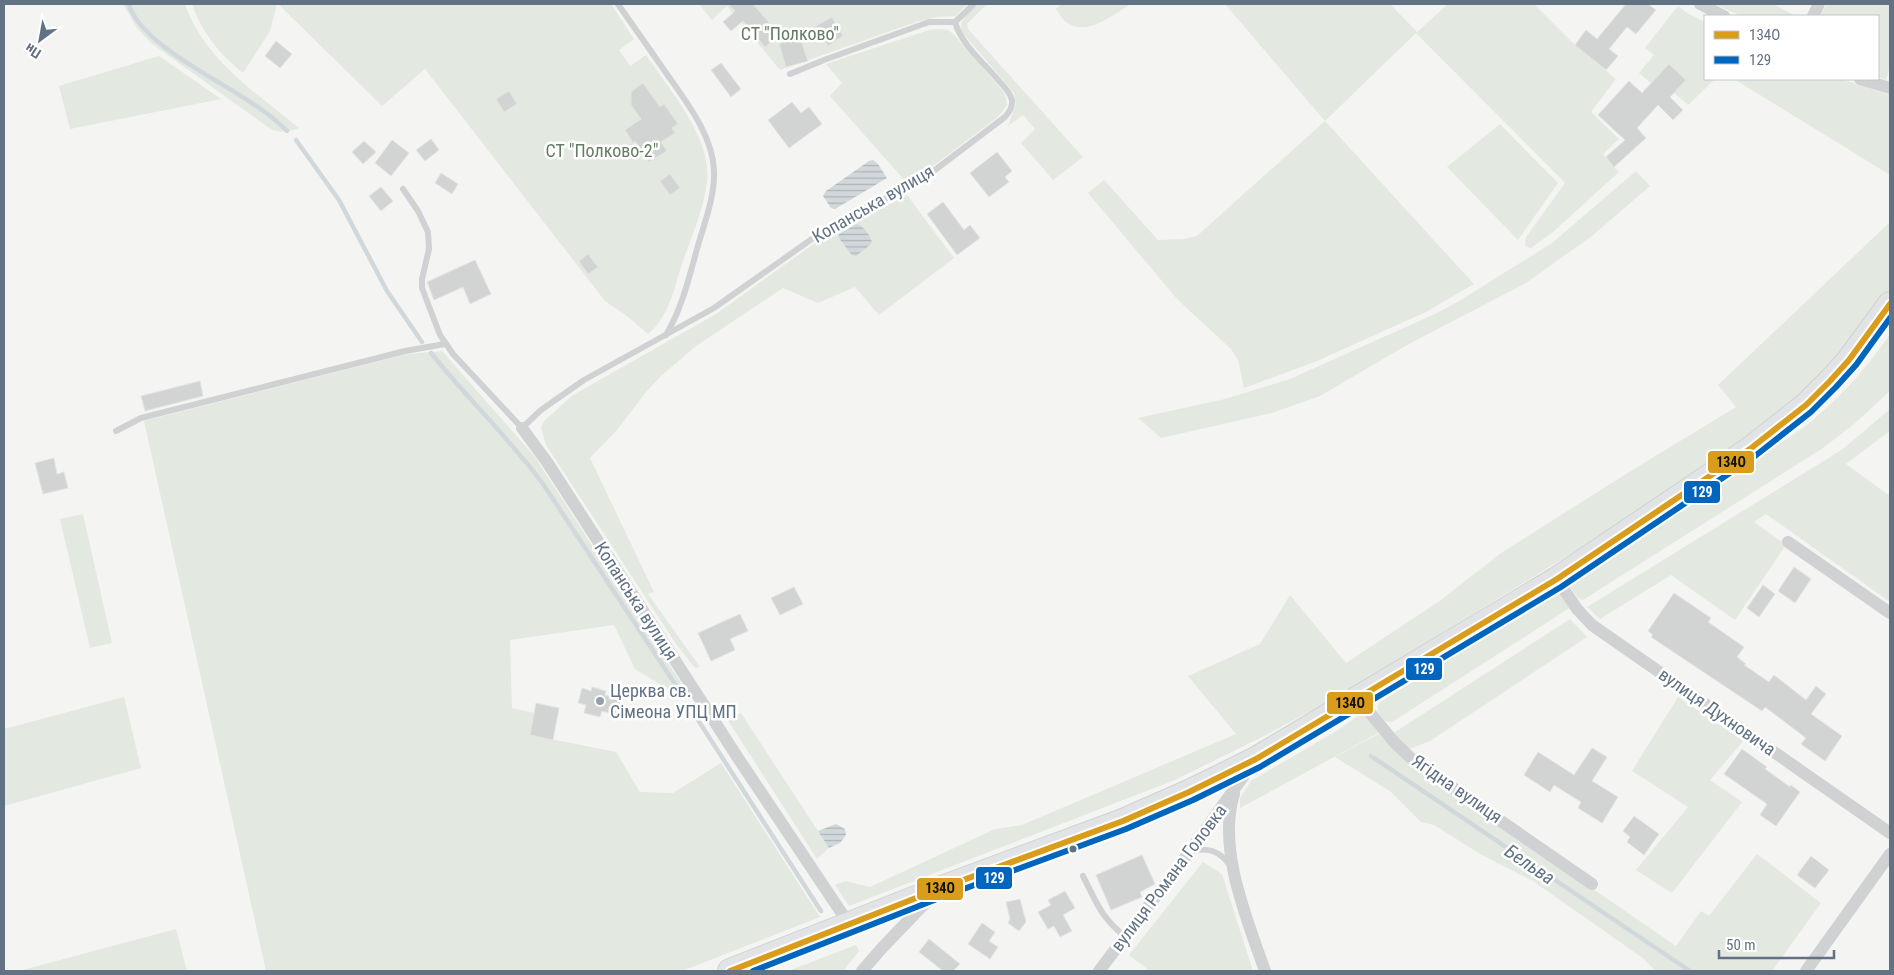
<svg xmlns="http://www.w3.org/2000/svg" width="1894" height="975" viewBox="0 0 1894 975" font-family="'Roboto Condensed',sans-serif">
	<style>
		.green { fill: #e3e8e0 }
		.water { fill: url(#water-rules) }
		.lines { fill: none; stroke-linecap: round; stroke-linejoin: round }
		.stream { stroke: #d1d8dc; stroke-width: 4.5 }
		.building { fill: #d2d3d3; stroke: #e4e4e2 }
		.highway-casing { stroke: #d0d2d2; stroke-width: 26 }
		.lane { stroke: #d0d1d2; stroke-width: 6 }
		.street { stroke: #d0d1d2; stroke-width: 12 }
		.highway { stroke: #e2e3e4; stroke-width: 24 }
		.bus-1-casing { stroke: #fff; stroke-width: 10 }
		.bus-2-casing { stroke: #fff; stroke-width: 10 }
		.bus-1 { stroke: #d99c1b; stroke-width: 6 }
		.bus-2 { stroke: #0065bd; stroke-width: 6 }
		.poi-dot { fill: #95a0ab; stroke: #fff; stroke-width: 2 }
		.bus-dot { fill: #627285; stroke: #fff; stroke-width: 2 }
		.labels { text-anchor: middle; stroke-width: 5; stroke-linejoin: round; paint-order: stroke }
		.park-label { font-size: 18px; fill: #647c61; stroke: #fff }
		.street-label { font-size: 18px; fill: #627285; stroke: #fff }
		.poi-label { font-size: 18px; fill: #627285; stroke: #fff; text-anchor: start }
		.water-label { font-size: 19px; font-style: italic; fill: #5e7482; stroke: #fff }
		.line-badge { stroke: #fff; stroke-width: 2 }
		.badge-label { font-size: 14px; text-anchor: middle; font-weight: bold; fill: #fff }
		.pale-badge-label { font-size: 14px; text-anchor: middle; font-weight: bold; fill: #111 }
	</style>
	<defs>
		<pattern id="water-rules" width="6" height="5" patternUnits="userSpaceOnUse" patternTransform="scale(1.25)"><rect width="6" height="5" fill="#d1d8dc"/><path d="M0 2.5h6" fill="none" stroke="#adb4b8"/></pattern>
	</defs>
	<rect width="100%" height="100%" fill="#f4f5f2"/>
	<g class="green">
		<path d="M123,4H185C204,59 255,92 299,128C285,133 277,134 265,125L151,43L137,28Z"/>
		<path d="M192,4H277L270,31L243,73C220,55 201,31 192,4Z"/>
		<path d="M278,4H611L634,39L619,50L630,66L646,55C669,89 713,139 707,183C703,211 691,238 682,264C674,289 669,317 648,334L627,316L605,301L425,69L382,106Z"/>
		<polygon points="699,4 968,4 955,16 937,17 919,21 780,70 727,6 712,20"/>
		<path d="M979,4H987L967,24L968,29L1083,157L1053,180L1021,143L1035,129L1023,115L1008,126L1016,104L1014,93L962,32C958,18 970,12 979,4Z"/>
		<path d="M1062,4H1131C1113,14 1087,38 1066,22C1062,19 1059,13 1056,9Z"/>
		<polygon points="1225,4 1390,4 1417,32 1448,4 1534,4 1575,45 1616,79 1591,112 1619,139 1603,154 1619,172 1553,232 1531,248 1527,247 1525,245 1526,237 1565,183 1416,33 1325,121 1474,284 1426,312 1317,361 1244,388 1238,360 1231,349 1178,300 1088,193 1104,180 1158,240 1184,239 1197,236 1325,121"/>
		<polygon points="1715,4 1773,4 1796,16 1741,16"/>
		<polygon points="1827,4 1890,4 1890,66 1886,80 1878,77 1878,16 1820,16"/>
		<polygon points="1678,6 1687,13 1705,22 1705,79 1715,79 1688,105 1674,93 1685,80 1669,64 1651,83 1639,73 1654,55 1645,48"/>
		<polygon points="940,29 948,30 953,34 1003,91 1006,98 1007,105 998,117 925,172 907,183 830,96 842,83 826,64 929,30"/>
		<polygon points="159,56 221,99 70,129 59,86"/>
		<polygon points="1734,79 1841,79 1890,95 1890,175"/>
		<polygon points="1500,124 1558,183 1518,240 1447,167"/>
		<polygon points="1636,171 1650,186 1592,236 1526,283 1407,345 1320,396 1272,413 1161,438 1138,418 1225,399 1290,379 1437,313 1459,301 1552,243"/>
		<polygon points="907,195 954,258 879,315 855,287 818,303 783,288 696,346 661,376 646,392 617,430 590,458 654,592 648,594 700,667 695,668 676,644 546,445 541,427 544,421 573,395 716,314 815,243"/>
		<polygon points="1890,222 1890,290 1868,323 1799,398 1741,441 1587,544 1335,698 1266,735 1175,780 849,906 835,885 846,881 870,887 995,829 1022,825 1236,734 1188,676 1260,644 1290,595 1346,663 1441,600 1501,553 1626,474 1736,407 1718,385"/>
		<path d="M1890,334V391L1853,425L1823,448L1583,600L1578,598L1571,588L1574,583L1803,428C1840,398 1863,373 1890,334Z"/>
		<polygon points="442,351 535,457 685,689 676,694 635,669 614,625 510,640 512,708 534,713 530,735 616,752 640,792 673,793 721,763 820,917 682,971 266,971 144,421 407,354"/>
		<polygon points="1890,409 1890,431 1846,464 1890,496 1890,602 1766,514 1754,522 1786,545 1735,620 1671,575 1600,619 1587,607 1827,459 1844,448"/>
		<polygon points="83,514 112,643 90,648 60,519"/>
		<path d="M1557,593L1561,595L1571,607L1392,722L1385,721C1380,715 1375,711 1379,703L1552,594Z"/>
		<polygon points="1570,619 1587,637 1430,741 1407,750 1392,734"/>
		<polygon points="124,697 141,768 4,806 4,729"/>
		<polygon points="1678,697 1743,741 1710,780 1742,802 1672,893 1636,870 1688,807 1632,771"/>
		<polygon points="1365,711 1382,731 1240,808 1240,798 1251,781 1338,730"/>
		<polygon points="741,713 829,848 817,859 727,719"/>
		<polygon points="1382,732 1412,764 1676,946 1701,911 1709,916 1757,854 1821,903 1772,971 1656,971 1644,959 1533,881 1480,854 1434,825 1421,822 1391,792 1335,757"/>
		<polygon points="1203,862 1222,874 1253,971 1150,971 1129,955"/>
		<polygon points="176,929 187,971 19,971"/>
		<polygon points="856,945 859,951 843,971 788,971"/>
	</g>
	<g class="water">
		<polygon points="873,160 878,164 887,178 835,209 831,208 823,196 826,191 869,161"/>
		<path d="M857,224C864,227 870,235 872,242L870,245L856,256L852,255L838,237L839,234Z"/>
		<polygon points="836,824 845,829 846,835 840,843 829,848 818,831"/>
	</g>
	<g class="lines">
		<g class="stream">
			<path d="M129,4C139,42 215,78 247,100C262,109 275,119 287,131"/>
			<polyline points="296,140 339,200 387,291 422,342"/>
			<path d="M431,353C467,398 509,438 543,484L681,693"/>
			<polyline points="689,706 821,911"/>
			<polyline points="1371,756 1690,971"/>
		</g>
	</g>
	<g class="building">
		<polygon points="728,4 753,4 780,35 765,47 743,21 731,31 723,22 735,11"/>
		<polygon points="1626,4 1648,4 1656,10 1636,34 1627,27 1609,49 1618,56 1606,70 1575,45 1586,30 1597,39"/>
		<polygon points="832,17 843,36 828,46 816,26"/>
		<polygon points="800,37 808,61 786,67 779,44"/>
		<polygon points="276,41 292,54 280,68 265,56"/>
		<polygon points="721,63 741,89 731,97 711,70"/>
		<polygon points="1669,64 1686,80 1670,97 1683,110 1673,120 1658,105 1637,128 1646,138 1614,167 1606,157 1625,140 1598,115 1629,81 1642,93"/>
		<polygon points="643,83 660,107 664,104 678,124 672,128 675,133 661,142 667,151 649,162 635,141 633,143 625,130 641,119 631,105 631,92"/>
		<polygon points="509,91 517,104 504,112 496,99"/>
		<polygon points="792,102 801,113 809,107 822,124 789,148 768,120"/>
		<polygon points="431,139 439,150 425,161 416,150"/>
		<polygon points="392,140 409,153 391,176 375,163"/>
		<polygon points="364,141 376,152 363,164 352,152"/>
		<polygon points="997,152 1012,171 1005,177 1009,182 989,197 970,173"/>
		<polygon points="441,173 458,184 452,194 435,183"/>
		<polygon points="670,174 680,188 670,195 660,181"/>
		<polygon points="381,187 393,201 381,211 369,196"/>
		<polygon points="943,202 964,230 970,225 980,238 957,255 927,214"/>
		<polygon points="588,254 598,267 588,274 579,261"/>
		<polygon points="475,260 491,294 470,304 463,287 434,300 427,282"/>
		<polygon points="200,381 203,396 145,411 141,396"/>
		<polygon points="54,458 57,474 64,472 68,488 43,494 35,463"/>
		<polygon points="1794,567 1811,579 1795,603 1778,591"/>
		<polygon points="1763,585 1775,594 1759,617 1747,608"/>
		<polygon points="794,587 803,604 780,615 771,598"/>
		<polygon points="1674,593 1711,618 1708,622 1744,647 1737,657 1746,664 1744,665 1769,682 1774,675 1806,700 1816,686 1826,694 1811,714 1842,736 1825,761 1801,744 1806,738 1765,707 1762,711 1651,637 1653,635 1648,631"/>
		<polygon points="740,614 748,631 730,639 735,650 711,661 698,633"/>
		<polygon points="592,687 606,691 605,695 622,700 618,716 602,711 600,717 584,713 586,705 578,703 582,688 591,691"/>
		<polygon points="536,703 559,708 553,740 530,735"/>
		<polygon points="1592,748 1607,757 1592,781 1618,797 1602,823 1578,808 1581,802 1554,785 1550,792 1524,775 1538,752 1574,775"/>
		<polygon points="1742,749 1767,767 1765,769 1790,787 1791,785 1800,792 1776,826 1760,815 1767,804 1724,774"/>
		<polygon points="1634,816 1659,834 1644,855 1627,842 1630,837 1623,831"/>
		<polygon points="1142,855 1155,884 1140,892 1142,897 1111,910 1096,875"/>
		<polygon points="1811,856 1829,870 1815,888 1797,875"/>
		<polygon points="1065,891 1075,908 1063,915 1072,931 1060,937 1054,926 1048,929 1038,912 1051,905 1048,900"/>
		<polygon points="1020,899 1026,922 1019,931 1008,923 1010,919 1006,902"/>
		<polygon points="982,923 995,932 989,941 998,947 990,959 968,944"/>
		<polygon points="929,939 960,964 953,971 943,971 919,952"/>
	</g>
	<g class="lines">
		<g class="highway-casing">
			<polyline id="highway" points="730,971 939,889 1123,821 1189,792 1256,759 1557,579 1750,449 1806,405 1830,381 1849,360 1890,304"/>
		</g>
		<g class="lane">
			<path d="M618,4C633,26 649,48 664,70C684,99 713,134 714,171C715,197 704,224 697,249C689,278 682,308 666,335"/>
			<polyline points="790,74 824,60 929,22 955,22 974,4"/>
			<path d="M403,189L418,211L428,232L429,249L422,279V288L440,335L453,354L522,428L541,410L584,380L714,308L826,229L923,179L1005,117C1009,112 1013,107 1012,100C1010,93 1004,86 999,81C984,63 961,44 955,22"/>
			<polyline points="116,431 141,418 405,351 445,344"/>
			<path d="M1192,852C1207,846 1220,852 1229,864"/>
			<path d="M1083,876C1097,903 1101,918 1126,937"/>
		</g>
		<g class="street">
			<polyline points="1700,4 1724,16"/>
			<polyline points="1813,16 1819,4"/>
			<polyline points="1860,79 1890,88"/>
			<polyline points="522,428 547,462 738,758 849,924"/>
			<polyline points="1788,542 1890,613"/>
			<polyline points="1557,579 1577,609 1592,625 1890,833"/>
			<polyline points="1358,698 1394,742 1414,761 1592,884"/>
			<path d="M1234,794C1217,849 1247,919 1265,971"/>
			<polyline points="862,971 882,948 930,898"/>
			<polyline points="1099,971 1188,854 1250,767"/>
			<polyline points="1806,971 1890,854"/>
		</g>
		<use href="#highway" class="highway"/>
		<g class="bus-1-casing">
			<polyline id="bus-1" points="730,971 939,889 1123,821 1189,792 1256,759 1557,579 1750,449 1806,405 1830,381 1849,360 1890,304"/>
		</g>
		<g class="bus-2-casing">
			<polyline id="bus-2" points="753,971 942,897 1126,829 1193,800 1260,767 1561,587 1755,456 1811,412 1836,387 1856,365 1890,318"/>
		</g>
		<use href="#bus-1" class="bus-1"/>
		<use href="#bus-2" class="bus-2"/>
	</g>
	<circle class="poi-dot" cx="600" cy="701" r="5"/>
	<circle class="bus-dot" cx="1073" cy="849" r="4.5"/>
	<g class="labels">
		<g class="park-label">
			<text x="790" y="40">СТ "Полково"</text>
			<text x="602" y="157">СТ "Полково-2"</text>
		</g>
		<g class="street-label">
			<text transform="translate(873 204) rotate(-30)" y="6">Копанська вулиця</text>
			<text transform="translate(636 601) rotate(57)" y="6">Копанська вулиця</text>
			<text transform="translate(1717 712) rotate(35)" y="6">вулиця Духновича</text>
			<text transform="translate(1457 789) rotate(35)" y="6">Ягідна вулиця</text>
			<text transform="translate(1169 878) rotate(-53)" y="6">вулиця Романа Головка</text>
		</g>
		<g class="poi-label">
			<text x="610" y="697">Церква св.<tspan x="610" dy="21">Сімеона УПЦ МП</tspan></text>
		</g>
		<g class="water-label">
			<text transform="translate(1530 864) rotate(34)" y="7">Бельва</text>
		</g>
	</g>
	<g class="line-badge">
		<rect x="1707" y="450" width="48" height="24" rx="5" fill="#d99c1b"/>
		<rect x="1683" y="480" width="38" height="24" rx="5" fill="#0065bd"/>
		<rect x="1405" y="657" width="38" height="24" rx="5" fill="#0065bd"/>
		<rect x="1326" y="691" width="48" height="24" rx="5" fill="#d99c1b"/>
		<rect x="975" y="866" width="38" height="24" rx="5" fill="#0065bd"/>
		<rect x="916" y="877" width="48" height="24" rx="5" fill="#d99c1b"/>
	</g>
	<g class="badge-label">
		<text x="1702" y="497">129</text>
		<text x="1424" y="674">129</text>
		<text x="994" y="883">129</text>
	</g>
	<g class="pale-badge-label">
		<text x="1731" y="467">134О</text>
		<text x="1350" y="708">134О</text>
		<text x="940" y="893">134О</text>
	</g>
	<rect width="1894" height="975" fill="none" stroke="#627285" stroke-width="10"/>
	<rect x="1704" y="15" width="175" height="65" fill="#ffffff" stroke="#c0c7ce"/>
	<rect x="1714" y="31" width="25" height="8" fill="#d99c1b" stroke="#c0c7ce"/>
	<text x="1749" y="40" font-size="15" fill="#627285">134О</text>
	<rect x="1714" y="56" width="25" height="8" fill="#0065bd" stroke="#c0c7ce"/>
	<text x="1749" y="65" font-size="15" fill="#627285">129</text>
	<g transform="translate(40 40) rotate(212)" stroke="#ffffff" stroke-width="4" paint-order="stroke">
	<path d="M0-4L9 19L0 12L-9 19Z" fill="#627285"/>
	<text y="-8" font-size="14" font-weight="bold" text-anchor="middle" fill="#627285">Пн</text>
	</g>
	<path d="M1719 950v8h115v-8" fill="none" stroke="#627285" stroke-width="2.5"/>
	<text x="1726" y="950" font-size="15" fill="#627285" stroke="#ffffff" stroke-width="4" paint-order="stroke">50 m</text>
</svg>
